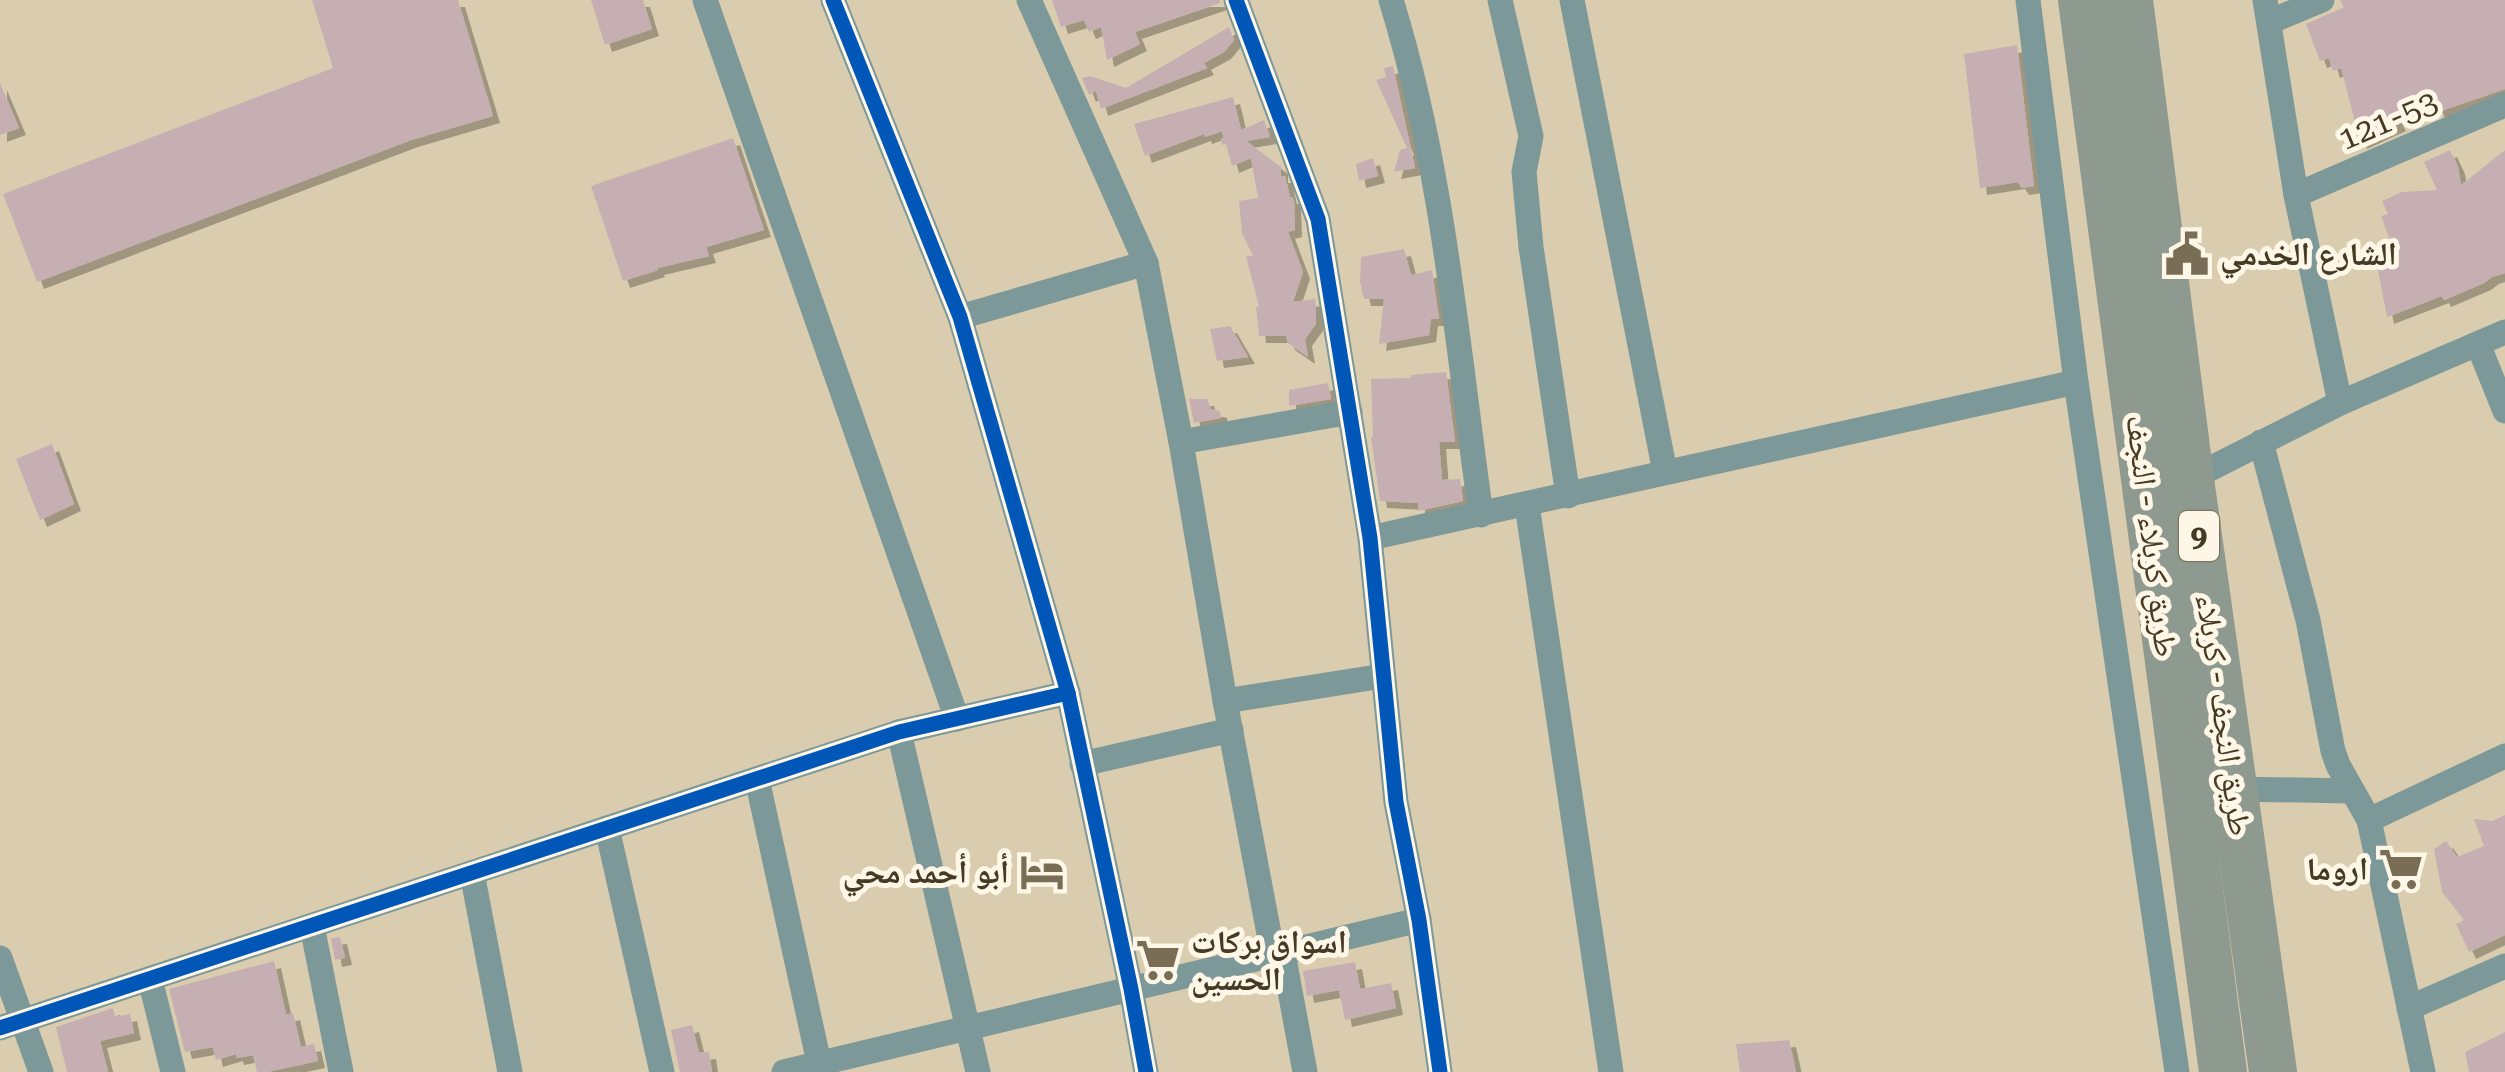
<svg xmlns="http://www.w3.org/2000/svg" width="2505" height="1072" viewBox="0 0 2505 1072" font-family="'Roboto Serif','Noto Naskh Arabic',serif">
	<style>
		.building { fill: #c5afb2; filter: url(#shadow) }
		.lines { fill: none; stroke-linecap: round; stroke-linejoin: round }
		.street { stroke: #7c9898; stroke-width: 25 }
		.highway { stroke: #8e9a90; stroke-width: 48 }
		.cycleway-casing { stroke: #fef6e6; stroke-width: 21 }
		.cycleway { stroke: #0057b8; stroke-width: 15 }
		.labels { text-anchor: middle; stroke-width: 10; stroke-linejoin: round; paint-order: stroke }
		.shield { fill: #fef6e6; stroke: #7c735f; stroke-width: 2.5 }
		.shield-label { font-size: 30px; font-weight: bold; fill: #453b25 }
		.street-label { font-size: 32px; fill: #453b25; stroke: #fef6e6 }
		.poi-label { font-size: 32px; font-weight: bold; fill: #453b25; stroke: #fef6e6; text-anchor: start }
	</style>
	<defs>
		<filter id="shadow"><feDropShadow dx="7" dy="7" stdDeviation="0" flood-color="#0004"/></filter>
	</defs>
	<rect width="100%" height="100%" fill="#dacdaf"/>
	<g class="building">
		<polygon points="312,0 458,0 493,116 411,140 37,282 3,194 333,68"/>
		<polygon points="591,0 643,0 652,29 605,45"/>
		<polygon points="1052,0 1220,0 1220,3 1135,32 1140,44 1107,60 1101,27 1089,32 1084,20 1061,27"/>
		<polygon points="2340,0 2505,0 2505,89 2438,112 2433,99 2396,119 2399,124 2360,142 2341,68 2333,71 2329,58 2320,61 2306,24 2344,7"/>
		<polygon points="1229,27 1234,40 1224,52 1204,63 1207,68 1101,109 1096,91 1089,95 1082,78 1090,76 1126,88"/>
		<polygon points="2017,45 2034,186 2022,188 2018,182 1980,188 1964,54"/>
		<polygon points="1393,66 1415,168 1394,172 1400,150 1407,148 1376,80 1386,77 1384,68"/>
		<polygon points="0,83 19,128 0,135"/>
		<polygon points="1233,97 1241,130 1264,120 1270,137 1246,141 1281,167 1281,176 1285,176 1290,197 1292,197 1294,201 1295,230 1288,232 1303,272 1293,302 1315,299 1316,307 1316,324 1305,339 1308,357 1288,343 1286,336 1259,336 1256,307 1259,307 1246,256 1253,256 1242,233 1239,201 1258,198 1251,158 1232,166 1226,144 1222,145 1221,139 1224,138 1222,131 1205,137 1204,134 1145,156 1134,124"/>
		<polygon points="733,138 764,230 706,247 709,256 657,268 658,270 623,281 591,186"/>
		<polygon points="2450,150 2458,167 2461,185 2505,150 2505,273 2492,277 2484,283 2444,300 2442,296 2387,317 2374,250 2391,243 2381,216 2388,214 2382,201 2402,192 2437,190 2424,162"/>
		<polygon points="1373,158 1378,176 1359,181 1356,164"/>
		<polygon points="1404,249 1411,275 1432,270 1439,319 1431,319 1429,335 1379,344 1384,299 1364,299 1360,282 1361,257"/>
		<polygon points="1230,326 1248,357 1217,361 1210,329"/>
		<polygon points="1446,372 1455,442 1439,442 1442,480 1460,479 1463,501 1418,511 1418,503 1380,501 1371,437 1373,437 1371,379 1411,378 1411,375"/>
		<polygon points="1328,383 1331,399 1289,406 1289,390"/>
		<polygon points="1189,399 1207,399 1211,409 1220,411 1221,418 1194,423"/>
		<polygon points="52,444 74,504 40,520 16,459"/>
		<polygon points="2505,815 2505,935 2469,952 2456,924 2464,920 2442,892 2434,849 2446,841 2457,857 2484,846 2474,819 2492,821"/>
		<polygon points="340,937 345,958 335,960 331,938"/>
		<polygon points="274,961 286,1015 293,1013 301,1047 314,1044 318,1061 267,1072 257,1072 253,1055 237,1058 236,1054 216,1060 213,1047 185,1052 169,989"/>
		<polygon points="1355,962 1360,989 1391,983 1396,1008 1345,1020 1339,990 1307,996 1303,971"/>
		<polygon points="113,1008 115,1017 130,1014 134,1033 100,1041 108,1072 67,1072 56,1027"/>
		<polygon points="692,1025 699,1053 709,1052 712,1072 680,1072 671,1030"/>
		<polygon points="2505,1032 2505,1072 2469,1072 2465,1052"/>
		<polygon points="1789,1040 1796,1072 1740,1072 1736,1044"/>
	</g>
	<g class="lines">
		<g class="street">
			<polyline points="705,0 957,719"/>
			<polyline points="833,0 960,317 1068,693 1131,989 1146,1072"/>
			<polyline points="1029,0 1146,263 1181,442 1225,701 1273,955"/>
			<polyline points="1236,0 1318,219 1370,538 1396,802 1419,920 1440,1072"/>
			<path d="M1391,0C1443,167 1457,343 1481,515"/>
			<polyline points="1500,0 1531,136 1524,172 1531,247 1568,496"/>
			<polyline points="1572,0 1665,472"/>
			<polyline points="2028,0 2076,382 2177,1072"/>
			<polyline points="2265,0 2296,195 2340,403"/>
			<polyline points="2269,22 2322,0"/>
			<polyline points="2296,195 2505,105"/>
			<polyline points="960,317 1146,263"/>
			<polyline points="2478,344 2505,411"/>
			<polyline points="1181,442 1350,412"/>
			<polyline points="2261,442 2308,620 2333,751 2338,765 2369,820 2423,1072"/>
			<polyline points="2190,479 2340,403 2505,332"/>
			<polyline points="1527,505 1611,1072"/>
			<polyline points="1370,538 2076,382"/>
			<polyline points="1225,701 1383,676"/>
			<polyline points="899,732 978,1072"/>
			<polyline points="1082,764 1231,730"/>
			<polyline points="757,779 821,1072"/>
			<polyline points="2235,789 2352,791"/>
			<polyline points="2369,820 2505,756"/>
			<polyline points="607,828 662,1072"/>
			<polyline points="472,873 510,1072"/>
			<polyline points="312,926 341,1072"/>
			<polyline points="1283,953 1305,1072"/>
			<polyline points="0,958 41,1072"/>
			<polyline points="150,979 173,1072"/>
			<polyline points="2409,1008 2505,966"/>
			<polyline points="0,1028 899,732 1068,693"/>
			<polyline points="784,1072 1419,920"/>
		</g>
		<g class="highway">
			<polyline points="2082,0 2223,1072"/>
			<polyline points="2129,0 2190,479 2273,1072"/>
		</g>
		<g class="cycleway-casing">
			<g id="cycleway">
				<polyline points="833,0 960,317 1068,693 1131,989 1146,1072"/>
				<polyline points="1236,0 1318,219 1370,538 1396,802 1419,920 1440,1072"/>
				<polyline points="0,1028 899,732 1068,693"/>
			</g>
		</g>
		<use href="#cycleway" class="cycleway"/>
	</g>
	<defs>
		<g id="civic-bare" transform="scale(3.45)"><path d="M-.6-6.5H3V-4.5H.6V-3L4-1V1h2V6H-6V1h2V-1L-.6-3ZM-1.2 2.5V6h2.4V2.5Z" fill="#796e55" stroke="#fef6e6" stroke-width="2.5" paint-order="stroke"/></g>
		<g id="supermarket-bare" transform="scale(3.45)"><path d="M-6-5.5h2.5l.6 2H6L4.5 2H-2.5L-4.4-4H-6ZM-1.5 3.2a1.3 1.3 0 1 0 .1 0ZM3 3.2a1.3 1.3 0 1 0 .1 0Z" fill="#796e55" stroke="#fef6e6" stroke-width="2.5" paint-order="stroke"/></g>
		<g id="hotel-bare" transform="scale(3.45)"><path d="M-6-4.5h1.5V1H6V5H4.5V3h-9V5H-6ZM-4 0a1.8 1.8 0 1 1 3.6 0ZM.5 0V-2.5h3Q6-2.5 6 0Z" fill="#796e55" stroke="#fef6e6" stroke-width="2.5" paint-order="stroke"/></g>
	</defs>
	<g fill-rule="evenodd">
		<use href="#civic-bare" x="2187" y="254"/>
		<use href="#supermarket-bare" x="2401" y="869"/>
		<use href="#hotel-bare" x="1042" y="872"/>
		<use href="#supermarket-bare" x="1158" y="960"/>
	</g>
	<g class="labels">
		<rect class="shield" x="2179" y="511" width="40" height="50" rx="8"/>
		<g class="shield-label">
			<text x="2199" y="546">9</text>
		</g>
		<g class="street-label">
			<text transform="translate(2388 120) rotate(-23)" y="11">121-53</text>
			<text transform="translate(2152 536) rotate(83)" y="11">طريق کربلاء - النجف</text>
			<text transform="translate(2224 715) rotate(82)" y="11">طريق النجف - کربلاء</text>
		</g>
		<g class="poi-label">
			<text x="2220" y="265">الشارع الخدمي</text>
			<text x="2368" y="880" text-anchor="end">اروما</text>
			<text x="1009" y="883" text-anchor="end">أبو أحمد محي</text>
			<text x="1191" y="953">اسواق بركات<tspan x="1191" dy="37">الحسين</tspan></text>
		</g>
	</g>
</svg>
